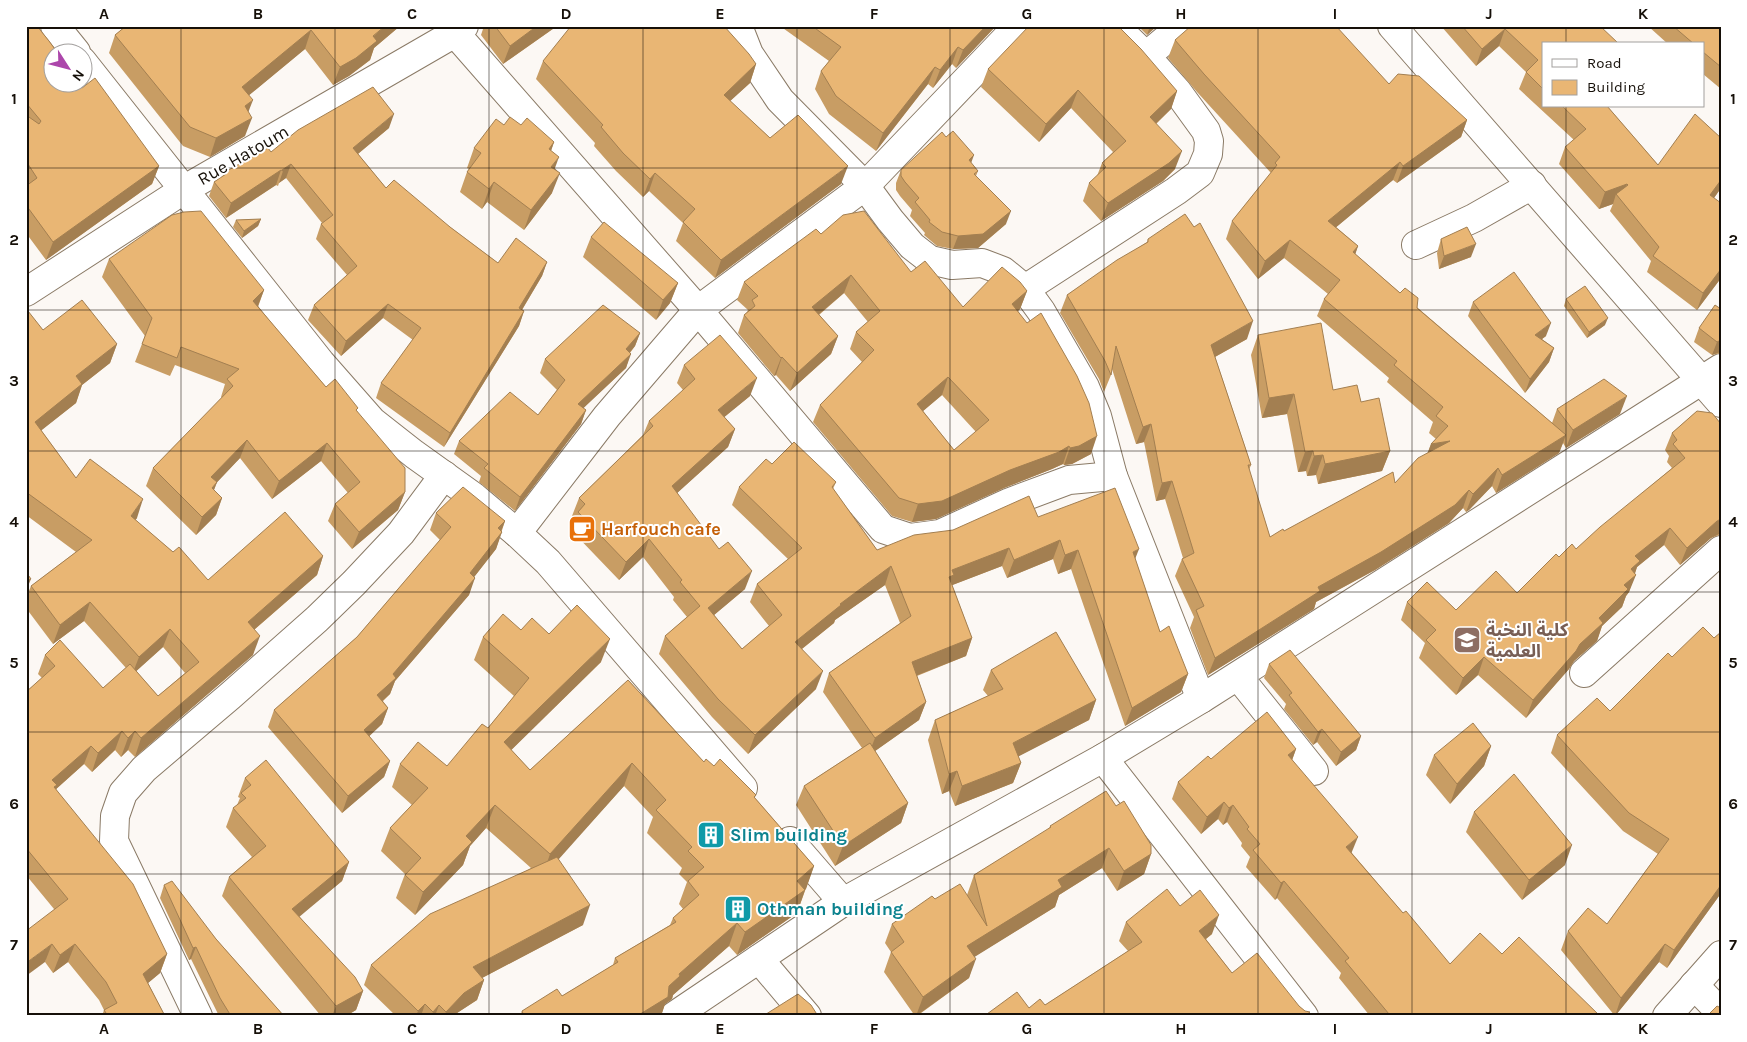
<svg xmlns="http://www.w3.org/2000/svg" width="1747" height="1042" viewBox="0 0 1747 1042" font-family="Karla,'Noto Sans Arabic',sans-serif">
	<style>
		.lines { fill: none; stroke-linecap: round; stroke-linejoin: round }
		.minor-casing { stroke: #8a7a66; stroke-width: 30 }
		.minor { stroke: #fff; stroke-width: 28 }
		.wall { fill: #c89d64; fill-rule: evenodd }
		.shaded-wall { fill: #a37f51 }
		.building { fill: #e9b674; stroke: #a37f51; fill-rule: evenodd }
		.grid { fill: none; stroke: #161009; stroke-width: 1; stroke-opacity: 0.55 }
		.labels { text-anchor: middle; stroke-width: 4; stroke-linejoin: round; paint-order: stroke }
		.street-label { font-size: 18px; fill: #161009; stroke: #fff }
		.food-label { font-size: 18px; font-weight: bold; fill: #c56008; stroke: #fff; text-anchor: start }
		.education-label { font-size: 18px; font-weight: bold; fill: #785e54; stroke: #fff; text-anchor: start }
		.culture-label { font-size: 18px; font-weight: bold; fill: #0d838f; stroke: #fff; text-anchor: start }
		.neatline { fill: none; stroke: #161009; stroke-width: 2 }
		.grid-label { font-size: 16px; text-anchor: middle; font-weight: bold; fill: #161009 }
	</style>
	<rect width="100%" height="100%" fill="#fcf8f4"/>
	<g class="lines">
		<g class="minor-casing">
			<g id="minor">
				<polyline points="55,26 76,52"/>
				<polyline points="738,26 749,54 780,100 865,186 890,220 912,246 930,260 952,265 982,263 1003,271 1025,289 1041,311 1085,387 1097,416 1113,476 1201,699"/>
				<polyline points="1115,26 1146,56 1182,26"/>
				<polyline points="1392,26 1721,403"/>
				<polyline points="455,33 698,310 883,529 910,538 940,534 1010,502 1069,480 1113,476"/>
				<polyline points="82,61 321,363 372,421 414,454 474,497 517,533 548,562 743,788"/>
				<polyline points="1416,245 1474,218 1532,185"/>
				<polyline points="1025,289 1176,191 1200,173 1208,154 1209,141 1206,131 1177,91 1152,63"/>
				<polyline points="26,292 185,189 455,33 464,26"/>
				<polyline points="517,533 607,416 698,310 865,186 1018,26"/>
				<polyline points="1584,673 1721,550"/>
				<polyline points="1238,676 1314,771"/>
				<polyline points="1103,758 1304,1016"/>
				<polyline points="790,841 843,902"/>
				<polyline points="759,959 807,1016"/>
				<polyline points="1694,985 1721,1013"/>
				<polyline points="198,1016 114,841 115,816 123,793 144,769 230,696 317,619 354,583 401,533 444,475"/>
				<polyline points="674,1016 843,902 1103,758 1201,699 1721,368"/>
				<polyline points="1667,1016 1721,955"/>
			</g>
		</g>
		<use href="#minor" class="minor"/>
	</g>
	<g class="wall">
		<polygon points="26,26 82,88 159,166 152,184 46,260 26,233"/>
		<polygon points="126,26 400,26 374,48 370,60 349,76 333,85 305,49 249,95 248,112 245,136 210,157 183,146 109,53 115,35"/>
		<polygon points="484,26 557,26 503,64 481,35"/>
		<polygon points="780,26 996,26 956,68 952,64 933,88 928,84 876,151 829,114 815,89 821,71 829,61"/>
		<polygon points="1138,26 1157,26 1147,35"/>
		<polygon points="1441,26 1600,26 1543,44 1543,106 1607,106 1658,165 1721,138 1721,188 1714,198 1721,278 1697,310 1647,272 1651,261 1610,211 1613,204 1599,209 1559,164 1565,147 1574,140 1519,89 1526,72 1499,46 1476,66"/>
		<polygon points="1648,26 1721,26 1721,89 1703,74 1703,44 1668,44"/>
		<polygon points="1175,40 1389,84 1467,120 1461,137 1397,183 1393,180 1336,227 1358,246 1355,254 1552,423 1557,409 1620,414 1566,448 1563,443 1559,453 1496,493 1492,486 1469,510 1466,512 1463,508 1449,523 1375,570 1316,602 1314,609 1208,675 1190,628 1194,617 1175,576 1182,559 1183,558 1165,499 1156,501 1144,442 1136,444 1112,369 1111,375 1104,392 1099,379 1060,313 1067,295 1147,242 1148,239 1247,339 1215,357 1251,465 1249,470 1270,537 1395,483 1428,453 1431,444 1436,439 1429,433 1433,422 1387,382 1389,378 1317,316 1324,299 1328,294 1284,258 1258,279 1226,239 1232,221 1271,173 1197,92 1168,58"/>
		<polygon points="543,61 756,64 750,83 730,101 770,138 841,184 715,278 676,241 683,223 649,191 643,197 616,171 594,146 595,143 536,79"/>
		<polygon points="988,69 1177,91 1171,109 1156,124 1175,169 1163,181 1101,221 1083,201 1089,183 1097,176 1102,163 1113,152 1071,108 1039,142 981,87"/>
		<polygon points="504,125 521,125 554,142 551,151 554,169 552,193 524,230 487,202 482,209 460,192 467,172 469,169 467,168 474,148"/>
		<polygon points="389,128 358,154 386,188 450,227 498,263 547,262 542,276 522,310 524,311 519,326 444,447 376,398 381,383 413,340 383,318 341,356 308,320 314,305 347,275 316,239 321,224 322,223 286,178 279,183 278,186 276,185 226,218 209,196 214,182 224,175 225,172"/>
		<polygon points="946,137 978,171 976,176 1006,224 978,248 953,249 937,246 924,235 925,233 910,216 912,210 900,196 896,190 896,183 901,170"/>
		<polygon points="261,219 258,226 242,238 233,227 236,220"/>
		<path d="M821,234L911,272L963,307L1027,291L1020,309L1018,311L1091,454L1072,464L1064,465L1063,464L1052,469L1004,488L936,519L912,522L892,516L813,422L820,405L862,362L850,349L856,332L868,322L844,293L819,315L838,336L831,354L790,391L776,375L774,376L738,333L744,315L747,312L748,310L737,300L744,282ZM942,395L976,432L954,450L923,411Z"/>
		<polygon points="591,237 678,283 670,303 656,320 583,257"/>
		<polygon points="1441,239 1471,257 1439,269 1437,253"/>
		<polygon points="109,259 264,290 258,307 326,387 357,411 405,492 398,510 352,549 328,521 335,504 348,493 321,461 272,499 240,458 217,482 214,490 222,498 216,515 196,535 146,486 153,468 222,398 221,397 225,384 175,365 170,376 135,362 145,336 102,277"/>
		<polygon points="1566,299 1605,325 1587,338 1564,306"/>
		<polygon points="1473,302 1546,336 1542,339 1554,348 1549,362 1525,393 1468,316"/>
		<polygon points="1721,309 1721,353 1712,355 1694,342 1699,328"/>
		<path d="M26,313L43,330L117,344L110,363L82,385L76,403L41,430L76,478L137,518L135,520L173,552L208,580L323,556L317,575L254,630L253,655L135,757L128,750L121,757L115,750L92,772L84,764L56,789L167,954L160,973L148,983L165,1016H102L104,1010L99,1000L68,962L53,973L45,962L54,909L26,875V692L42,678L38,674L45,655L103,688L126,668L84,621L53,644L26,608V598L31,586L76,552L26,515ZM163,647L185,673L158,696L136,671Z"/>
		<polygon points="640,333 635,346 630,353 626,368 583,408 586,410 581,424 515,511 479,482 481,476 454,454 459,441 538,415 557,390 540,373 545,359"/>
		<polygon points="1258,335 1333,390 1361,402 1390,451 1382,471 1318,484 1316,475 1307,476 1306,471 1298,472 1287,414 1262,418 1251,355"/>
		<polygon points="684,365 750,396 724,417 735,429 728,447 677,493 745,589 714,615 742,649 769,626 750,602 757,584 788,559 732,505 739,487 772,464 836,482 833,489 877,550 953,530 1038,517 1135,559 1160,632 1188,674 1181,692 1125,726 1071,569 1058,574 1053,559 1007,578 1002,566 952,585 972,638 966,656 917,676 926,702 919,720 875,751 908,803 901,823 835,866 796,805 804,786 862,748 823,692 829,673 900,623 885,585 835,620 834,623 802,649 816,689 748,754 712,717 659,654 665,636 687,617 673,600 674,597 643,557 619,580 571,530 575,519 572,516 579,498 643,435 649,421 683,390 677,383"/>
		<polygon points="1697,411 1719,535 1711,538 1680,565 1664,545 1637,567 1629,592 1626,596 1622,607 1602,626 1597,641 1574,661 1569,669 1526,718 1478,675 1456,695 1419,658 1425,643 1401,620 1407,602 1456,610 1517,593 1559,557 1576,549 1672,468 1667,462 1669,456 1665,450 1672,433"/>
		<polygon points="436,513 505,521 496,549 474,577 469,595 395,681 390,694 383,701 388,708 382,724 369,736 390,761 384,777 342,813 268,727 274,710 357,637 440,540 430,530"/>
		<polygon points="521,630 549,634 601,662 511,750 530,770 628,680 704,762 714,766 755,798 814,866 797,913 737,955 729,946 673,995 672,999 665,1004 661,1016 520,1016 522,1011 562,996 613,965 615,958 670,925 673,918 683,909 679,904 687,882 679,874 682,868 647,833 653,817 624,786 558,859 583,925 482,978 484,980 477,1000 457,1013 454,1016 396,1016 364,985 371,965 531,868 486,828 470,846 463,865 415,915 396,898 405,874 381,851 390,828 412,805 392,787 400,764 447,766 488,728 514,696 474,660 483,637"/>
		<polygon points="1721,632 1721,898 1719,896 1667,968 1659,962 1615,1016 1561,950 1568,931 1607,924 1658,854 1623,831 1551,753 1557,735 1610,711 1672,657 1714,638"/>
		<polygon points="1269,664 1361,736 1356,750 1336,766 1317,742 1313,745 1284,709 1286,704 1264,678"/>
		<polygon points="991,670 1096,700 1089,720 1018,756 1021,763 1013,783 955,806 949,791 942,794 928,740 935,720 988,696 983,690"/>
		<polygon points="1491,746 1484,766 1450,804 1426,775 1434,755"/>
		<polygon points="1296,749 1292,760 1352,853 1403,913 1450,964 1502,954 1600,1016 1370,1016 1339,978 1341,973 1277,898 1275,900 1246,867 1250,857 1241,846 1242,843 1227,822 1223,825 1218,819 1201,834 1172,799 1178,782 1211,759"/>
		<polygon points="245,778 349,862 342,881 299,916 363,991 356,1010 346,1016 321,1016 222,896 229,877 252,857 226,827 233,808 237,805 240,798 238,797"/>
		<polygon points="1116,806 1151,854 1144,874 1117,891 1102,868 1059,895 1055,907 975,956 969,978 917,1016 915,1016 884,972 891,952 885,943 892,924 935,899 967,895 974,875 1049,829 1050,826"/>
		<polygon points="1474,812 1565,865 1522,900 1466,832"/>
		<polygon points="164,885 216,939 284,1016 219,1016 191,959 189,960 160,898"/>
		<polygon points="1180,906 1212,934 1206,939 1232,973 1299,1006 1309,1016 986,1016 987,1014 1045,1005 1128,951 1119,941 1126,922"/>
	</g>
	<g class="shaded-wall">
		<polygon points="385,26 400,26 374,48 370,60 349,76 333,85 340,67"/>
		<polygon points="537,26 557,26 503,64 510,46"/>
		<polygon points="986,26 996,26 956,68 963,50"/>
		<polygon points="1150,26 1157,26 1147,35"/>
		<polygon points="1505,29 1499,46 1476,66 1482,49"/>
		<polygon points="311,30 305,49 236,106 242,87"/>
		<polygon points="958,47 952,64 933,88 940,70"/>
		<polygon points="756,64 750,83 717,113 724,95"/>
		<polygon points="935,67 928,84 876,151 883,133"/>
		<polygon points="1078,90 1071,108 1039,142 1046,124"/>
		<polygon points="1177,91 1171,109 1144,135 1150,117"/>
		<polygon points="253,100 246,118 245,106"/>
		<polygon points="394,114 389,128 348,162 353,148"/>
		<polygon points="252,118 245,136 210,157 216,138"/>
		<polygon points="1467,120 1461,137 1397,183 1403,166"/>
		<polygon points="554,142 547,162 549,149"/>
		<polygon points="1182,151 1175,169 1163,181 1101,221 1108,203"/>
		<polygon points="974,155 969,169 969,160"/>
		<polygon points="559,157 552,176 551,167"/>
		<polygon points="1400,162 1393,180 1322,239 1328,221"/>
		<polygon points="291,164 286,178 279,183 283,171 282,170"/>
		<polygon points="159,166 152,184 46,260 53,242"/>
		<polygon points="848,166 841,184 715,278 721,260"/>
		<polygon points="281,170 276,185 226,218 231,203"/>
		<polygon points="560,173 552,193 524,230 531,210"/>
		<polygon points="655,173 649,191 643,197 650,179"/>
		<polygon points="1721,180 1721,188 1704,212 1710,195"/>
		<polygon points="494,182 487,202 482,209 489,189"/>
		<polygon points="1627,184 1621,200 1616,194 1613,204 1599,209 1605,192"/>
		<polygon points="1011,211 1006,224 978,248 953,249 958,236"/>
		<polygon points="261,219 258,226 242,238 244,231"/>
		<polygon points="1290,240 1284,258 1258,279 1265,261"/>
		<polygon points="1476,244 1471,257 1439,269 1444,256"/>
		<polygon points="1358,246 1352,264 1353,252"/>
		<polygon points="547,262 542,276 514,323 519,308"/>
		<polygon points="1721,269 1721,278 1697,310 1703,293"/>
		<polygon points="851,275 844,293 806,325 812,307"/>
		<polygon points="678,283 670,303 656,320 663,300"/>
		<polygon points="264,290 257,308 253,301"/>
		<polygon points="1027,291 1020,309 1006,322 1012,304"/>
		<polygon points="388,304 383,318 341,356 346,341"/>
		<polygon points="524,311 519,326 444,447 450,433"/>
		<polygon points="1608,318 1605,325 1587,338 1589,332"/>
		<polygon points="1253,321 1247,339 1204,363 1211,345"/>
		<polygon points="1551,323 1546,336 1530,348 1535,335"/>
		<polygon points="640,333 635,346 621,363 626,349"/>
		<polygon points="838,336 831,354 790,391 797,373"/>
		<polygon points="1721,340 1721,350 1720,352 1712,355 1717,342"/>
		<polygon points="117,344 110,363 82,385 76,403 28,441 35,422 76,376"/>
		<polygon points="1554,348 1549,362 1525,393 1530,379"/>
		<polygon points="631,354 626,368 573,418 578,404"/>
		<polygon points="782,357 776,375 774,376 781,358"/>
		<polygon points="948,377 942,395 910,422 917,404"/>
		<polygon points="757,378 750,396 711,428 718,410"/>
		<polygon points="1294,394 1287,414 1262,418 1269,398"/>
		<polygon points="1627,396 1620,414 1566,448 1573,430"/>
		<polygon points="586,410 581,424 515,511 520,497"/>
		<polygon points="1151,424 1144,442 1136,444 1143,427"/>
		<polygon points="735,429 728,447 665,504 672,486"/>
		<polygon points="1566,435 1559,453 1496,493 1502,475"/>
		<polygon points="1097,436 1091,454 1072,464 1064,465 1070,448"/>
		<polygon points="247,440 240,458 205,495 211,477"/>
		<polygon points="1450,441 1424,462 1431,444"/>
		<polygon points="327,443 321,461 272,499 279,481"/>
		<polygon points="1069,446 1063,464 1052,469 1004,488 936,519 912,522 918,504 1010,470"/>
		<polygon points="1313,451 1306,471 1298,472 1305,452"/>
		<polygon points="1390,451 1382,471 1318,484 1325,464"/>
		<polygon points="1323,455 1316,475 1307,476 1314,456"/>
		<polygon points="1498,468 1492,486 1469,510 1466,512 1473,494"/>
		<polygon points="1172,481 1165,499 1156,501 1162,483"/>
		<polygon points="217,482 210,500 212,488"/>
		<polygon points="1469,490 1463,508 1449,523 1375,570 1316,602 1314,609 1208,675 1215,658 1318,587"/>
		<polygon points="405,492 398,510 352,549 359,532"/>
		<polygon points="222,498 216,515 196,535 202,517"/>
		<polygon points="143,499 137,518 124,535 131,516"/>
		<polygon points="1721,519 1721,533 1711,538 1680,565 1687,548 1717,521"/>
		<polygon points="505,521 500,534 502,532 496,549 464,590 470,573 498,528"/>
		<polygon points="1670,528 1664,545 1637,567 1634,576 1636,575 1629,592 1626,596 1622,607 1602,626 1597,641 1574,661 1569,669 1526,718 1533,700 1580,644 1599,618 1635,556"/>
		<polygon points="649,539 643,557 619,580 626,562"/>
		<polygon points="1060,540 1053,559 1007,578 1014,560"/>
		<polygon points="1009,548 1002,566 950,586 942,595 952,570"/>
		<polygon points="1139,549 1132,567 1133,552"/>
		<polygon points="1078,550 1071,569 1058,574 1065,555"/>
		<polygon points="323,556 317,575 241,641 248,622"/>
		<polygon points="891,566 885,585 835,620 834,623 788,660 795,642 840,604"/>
		<polygon points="752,571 745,589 701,626 708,608"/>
		<polygon points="475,578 469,595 395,681 390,694 371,711 377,695 393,674"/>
		<polygon points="31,579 26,591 26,581"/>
		<polygon points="90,602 84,621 53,644 60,625"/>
		<polygon points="170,629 163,647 132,675 139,657"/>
		<polygon points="260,636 253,655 135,757 141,738"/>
		<polygon points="972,638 966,656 905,680 912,662"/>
		<polygon points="610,639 601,662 496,765 504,742"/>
		<polygon points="1484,657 1478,675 1456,695 1463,678"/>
		<polygon points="823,671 816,689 748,754 755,735"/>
		<polygon points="1188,674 1181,692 1125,726 1132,708"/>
		<polygon points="1096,700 1089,720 1006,763 1013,743"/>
		<polygon points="926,702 919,720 868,756 875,738"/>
		<polygon points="388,708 382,724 358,747 364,730"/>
		<polygon points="1322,729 1317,742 1313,745 1318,732"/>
		<polygon points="122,731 115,750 92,772 98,753"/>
		<polygon points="135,731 128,750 121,757 128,738"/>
		<polygon points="1361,736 1356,750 1336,766 1341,752"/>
		<polygon points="91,746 84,764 54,791 52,780"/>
		<polygon points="1491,746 1484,766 1450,804 1457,784"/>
		<polygon points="1296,749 1290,766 1288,755"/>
		<polygon points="390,761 384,777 342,813 348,796"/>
		<polygon points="632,763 624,786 542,878 550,854"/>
		<polygon points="1021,763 1013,783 955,806 962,786"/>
		<polygon points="957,771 949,791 942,794 949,774"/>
		<polygon points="1224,802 1218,819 1201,834 1207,817"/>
		<polygon points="908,803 901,823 835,866 843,846"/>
		<polygon points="495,805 486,828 470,846 463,865 415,915 423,892 466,836"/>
		<polygon points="1233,805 1227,822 1223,825 1229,808"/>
		<polygon points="1358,837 1351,854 1346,847"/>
		<polygon points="1572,845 1565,865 1522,900 1529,880"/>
		<polygon points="1109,848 1102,868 1059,895 1055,907 960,966 967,946 1058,880"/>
		<polygon points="1151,854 1144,874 1117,891 1124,871"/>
		<polygon points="349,862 342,881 286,928 292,909"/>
		<polygon points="814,866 806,889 801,893 805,890 797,913 737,955 745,932 797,881"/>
		<polygon points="1284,881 1277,898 1275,900 1281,883"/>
		<polygon points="1721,885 1721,892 1719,896 1667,968 1674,950"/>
		<polygon points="590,905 583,925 465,987 473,967"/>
		<polygon points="1219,915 1212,934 1192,950 1199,931"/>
		<polygon points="737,923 729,946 673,995 672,999 665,1004 661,1016 637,1016 669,986 679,974"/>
		<polygon points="52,944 45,962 26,976 26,963"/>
		<polygon points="75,944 68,962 53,973 60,955"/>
		<polygon points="1665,944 1659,962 1615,1016 1621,998"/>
		<polygon points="196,947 191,959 189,960 193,948"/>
		<polygon points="167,954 160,973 136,993 143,974"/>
		<polygon points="976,959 969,978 916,1016 923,997"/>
		<polygon points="484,980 477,1000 457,1013 454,1016 444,1016 446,1012 464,993"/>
		<polygon points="363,991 356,1010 346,1016 332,1016 336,1006"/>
		<polygon points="425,1004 421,1016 416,1016 418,1011"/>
		<polygon points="439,1005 435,1016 431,1016 433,1012"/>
	</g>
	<g class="building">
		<polygon points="26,26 37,26 49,41 57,52 52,52 52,82 78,82 82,88 95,78 159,166 53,242 26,205 26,186 37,178 26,161 26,115 39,124 41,121 26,103"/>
		<polygon points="126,26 385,26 373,36 377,41 356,58 340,67 311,30 242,87 253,100 245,106 252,118 216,138 190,127 115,35"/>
		<polygon points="495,26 537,26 510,46"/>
		<polygon points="571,26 724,26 749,54 756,64 724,95 770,138 798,115 848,166 721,260 683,222 695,209 655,173 650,179 623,153 601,127 603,125 543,61"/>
		<polygon points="812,26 986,26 963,50 958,47 940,70 935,67 883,133 836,96 821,71 841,47"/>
		<polygon points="1029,26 1118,26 1141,49 1177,91 1150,117 1182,151 1169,163 1108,203 1089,183 1106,167 1102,163 1126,141 1078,90 1046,124 988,69"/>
		<polygon points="1191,26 1336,26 1389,84 1398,74 1419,76 1467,120 1403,166 1400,162 1328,221 1358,246 1353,252 1400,293 1405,288 1418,298 1417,308 1566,435 1502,475 1498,468 1475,492 1473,494 1469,490 1455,505 1381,552 1318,587 1320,591 1215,658 1196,610 1204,606 1182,559 1194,553 1172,481 1162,483 1151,424 1143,427 1116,346 1111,375 1105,361 1067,295 1117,260 1148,242 1148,239 1185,214 1194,227 1200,223 1253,321 1211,345 1251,465 1248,465 1270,537 1283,529 1284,531 1393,472 1395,483 1418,458 1450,441 1431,444 1448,426 1436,416 1443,407 1394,365 1397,361 1324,299 1340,280 1290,240 1265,261 1232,221 1277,165 1275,163 1280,157 1204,74 1175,40"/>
		<polygon points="1462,26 1600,26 1618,43 1617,44 1543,44 1543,89 1526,72 1538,60 1505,29 1482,49"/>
		<polygon points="1673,26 1721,26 1721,67 1703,52 1703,44 1694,44"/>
		<polygon points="373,87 394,114 353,148 386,188 394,180 450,227 498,263 516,238 547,262 519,308 524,311 450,433 381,383 421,328 388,304 346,341 314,305 357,266 321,224 333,215 291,164 282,170 283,171 281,170 231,203 214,182 226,174 225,172 268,148 271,152 298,130"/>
		<polygon points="1562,106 1607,106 1658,165 1695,114 1721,138 1721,180 1710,195 1721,203 1721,269 1703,293 1653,256 1659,247 1616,194 1628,185 1627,184 1605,192 1565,147 1586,129"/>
		<polygon points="510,117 521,125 527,118 554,142 549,149 559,157 551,167 560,173 531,210 494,182 489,189 467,172 481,153 474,148 496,119 504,125"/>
		<polygon points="953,131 974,155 969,160 978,171 974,174 1011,211 983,234 958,236 942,232 929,222 930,220 915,202 919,198 905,182 901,176 901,170 942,132 946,137"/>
		<polygon points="201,211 264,290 253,301 326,387 335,379 358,408 356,410 405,468 405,492 359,532 335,504 360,482 327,443 279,481 247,440 211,477 217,482 212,488 222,498 202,517 153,468 233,386 227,379 239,369 181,347 177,358 142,344 152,318 109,259 172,215 184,212"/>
		<path d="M864,211L911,272L925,261L963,307L1002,267L1020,282L1027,291L1012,304L1027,323L1041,313L1077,376L1089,403L1097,436L1079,446L1070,448L1069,446L1059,452L1010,470L942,501L918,504L899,498L820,405L874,350L856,332L880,311L851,275L812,307L838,336L797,373L782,357L781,358L744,315L755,306L752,300L758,296L744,282L816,229L821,234L843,215ZM948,377L989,420L954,450L917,404Z"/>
		<polygon points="261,219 244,231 236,220"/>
		<polygon points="604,222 678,283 663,300 591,237"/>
		<polygon points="1467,227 1476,244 1444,256 1441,239"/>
		<polygon points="1514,272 1551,323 1535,335 1554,348 1530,379 1473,302"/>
		<polygon points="1585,286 1608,318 1589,332 1566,299"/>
		<polygon points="82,300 117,344 76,376 82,384 35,422 76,478 90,459 143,499 131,516 173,552 179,547 208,580 285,512 323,556 248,622 260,636 141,738 135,731 128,738 122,731 98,753 91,746 52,780 57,785 54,787 133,884 167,954 143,974 165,1016 108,1016 104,1010 117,1003 106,982 75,944 60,955 52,944 26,963 26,931 68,899 26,848 26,692 55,666 45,655 60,640 103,688 130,664 158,696 199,662 170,629 139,657 90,602 60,625 31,586 92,540 26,492 26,313 28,311 43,330"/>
		<polygon points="603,305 640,333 626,349 631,354 578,404 586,410 520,497 484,468 488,464 459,441 510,392 538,415 565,380 545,359"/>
		<polygon points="1715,305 1721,309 1721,340 1717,342 1699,328"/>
		<polygon points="1321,323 1333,390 1357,385 1361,402 1379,398 1390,451 1325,464 1323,455 1314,456 1313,451 1305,452 1294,394 1269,398 1258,335"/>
		<polygon points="720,335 757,378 718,410 735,429 672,486 719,549 728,542 752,571 708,608 742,649 782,615 757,584 802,548 739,487 766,459 772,464 794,442 836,482 832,487 877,550 914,535 953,530 1029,496 1038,517 1115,488 1139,549 1133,552 1160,632 1169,626 1188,674 1132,708 1078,550 1065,555 1060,540 1014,560 1009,548 952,570 954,575 949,577 972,638 912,662 926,702 875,738 829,673 911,616 891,566 840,604 841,605 795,642 823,671 755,735 718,699 665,636 700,606 680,582 682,580 649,539 626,562 578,512 585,504 579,498 653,426 649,421 695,379 684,365"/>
		<polygon points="1604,379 1627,396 1573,430 1557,409"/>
		<polygon points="1697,411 1712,413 1721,424 1721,519 1717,521 1687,548 1670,528 1635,556 1640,561 1631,569 1636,575 1624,585 1628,589 1599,618 1603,623 1580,644 1576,651 1533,700 1484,657 1463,678 1426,640 1436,630 1407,602 1427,582 1456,610 1496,571 1517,593 1556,554 1559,557 1572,544 1576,549 1600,527 1685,458 1673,444 1677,440 1672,433"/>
		<polygon points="463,487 505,521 498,528 502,532 470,573 475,578 393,674 396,678 377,695 388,708 364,730 390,761 348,796 274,710 357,637 451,527 436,513"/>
		<polygon points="26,572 31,579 26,581"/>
		<polygon points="577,605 610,639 504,742 530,770 628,680 704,762 706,759 714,766 720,759 756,795 754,797 814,866 797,881 805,890 745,932 737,923 679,974 680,976 669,986 668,997 637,1016 524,1016 522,1011 557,989 562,996 618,962 615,958 676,922 673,918 699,895 688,881 704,867 688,851 692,847 656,810 666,800 632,763 550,854 495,805 466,836 472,842 423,892 405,875 421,858 390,828 428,788 400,764 418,742 447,766 482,724 488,728 529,678 483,637 503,614 521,630 532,618 549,634"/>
		<polygon points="1703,627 1714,638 1721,632 1721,885 1674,950 1665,944 1621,998 1568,931 1588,908 1607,924 1669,839 1629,813 1557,735 1597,698 1610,711 1668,653 1672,657"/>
		<polygon points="1056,632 1096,700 1013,743 1021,763 962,786 957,771 949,774 935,720 1003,689 991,670"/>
		<polygon points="1290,650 1361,736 1341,752 1322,729 1318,732 1289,695 1292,693 1269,664"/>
		<polygon points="1267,712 1296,749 1288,755 1358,837 1346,847 1403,913 1406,911 1450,964 1480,933 1502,954 1519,937 1600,1016 1387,1016 1389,1014 1345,961 1349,958 1284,881 1281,883 1253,850 1260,844 1247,829 1249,827 1233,805 1229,808 1224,802 1207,817 1178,782 1208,756 1211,759"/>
		<polygon points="1473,723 1491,746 1457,784 1434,755"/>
		<polygon points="870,743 908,803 843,846 804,786"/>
		<polygon points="266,760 349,862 292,909 355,977 363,991 336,1006 229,877 266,846 233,808 246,798 241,793 251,785 245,778"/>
		<polygon points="1514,774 1572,845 1529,880 1474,812"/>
		<polygon points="1106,791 1116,806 1124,801 1151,845 1151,854 1124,871 1109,848 1058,880 1062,887 967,946 976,959 923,997 891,952 904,942 892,924 932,896 935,899 960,884 987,926 974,875 1051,827 1050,826"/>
		<polygon points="557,857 590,905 473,967 484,980 464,993 446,1012 439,1005 433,1012 425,1004 418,1011 371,965 430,914"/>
		<polygon points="172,881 216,939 284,1016 231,1016 220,998 196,947 193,948 164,885"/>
		<polygon points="1167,889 1180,906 1200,890 1219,915 1199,931 1232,973 1257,953 1299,1006 1305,1011 1310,1012 1305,1016 988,1016 987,1014 1017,992 1029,1008 1040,999 1045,1005 1142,942 1126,922"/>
		<polygon points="798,994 811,1005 818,1016 763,1016"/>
		<polygon points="1717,1006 1721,1008 1721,1016 1707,1016"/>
	</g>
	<path class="grid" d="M181,26V1016M335,26V1016M489,26V1016M643,26V1016M797,26V1016M950,26V1016M1104,26V1016M1258,26V1016M1412,26V1016M1566,26V44M1566,106V1016M26,168H1721M26,310H1721M26,451H1721M26,592H1721M26,732H1721M26,874H1721"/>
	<defs>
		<g id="cafe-square" transform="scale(1.4375)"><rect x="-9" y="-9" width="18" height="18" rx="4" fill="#e8710a" stroke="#fff"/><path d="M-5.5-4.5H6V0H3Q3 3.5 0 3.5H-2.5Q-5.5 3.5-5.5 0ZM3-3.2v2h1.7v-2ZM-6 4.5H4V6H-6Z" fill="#fff"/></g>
		<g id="school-square" transform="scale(1.4375)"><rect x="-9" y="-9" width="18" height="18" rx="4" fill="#8d6e63" stroke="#fff"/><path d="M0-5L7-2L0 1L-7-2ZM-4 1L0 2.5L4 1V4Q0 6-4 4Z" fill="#fff"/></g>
		<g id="building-square" transform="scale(1.4375)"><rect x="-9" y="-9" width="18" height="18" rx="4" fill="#0f9aa8" stroke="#fff"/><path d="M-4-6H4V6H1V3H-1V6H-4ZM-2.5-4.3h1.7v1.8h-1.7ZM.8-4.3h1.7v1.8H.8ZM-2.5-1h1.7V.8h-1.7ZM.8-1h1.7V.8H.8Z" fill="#fff"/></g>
	</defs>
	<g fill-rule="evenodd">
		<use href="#cafe-square" x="582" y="529"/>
		<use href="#school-square" x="1467" y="640"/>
		<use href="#building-square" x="711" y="835"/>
		<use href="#building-square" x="738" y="909"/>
	</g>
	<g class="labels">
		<g class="street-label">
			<text transform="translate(243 155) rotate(-30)" y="6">Rue Hatoum</text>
		</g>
		<g class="food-label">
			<text x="601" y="535">Harfouch cafe</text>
		</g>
		<g class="education-label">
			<text x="1486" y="636">كلية النخبة<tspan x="1486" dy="21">العلمية</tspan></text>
		</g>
		<g class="culture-label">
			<text x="730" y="841">Slim building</text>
			<text x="757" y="915">Othman building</text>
		</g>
	</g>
	<rect width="1747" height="1042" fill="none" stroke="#ffffff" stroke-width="55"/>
	<rect x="1542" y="42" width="162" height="65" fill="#ffffff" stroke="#a29f9d"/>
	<rect x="1552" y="59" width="25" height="8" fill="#ffffff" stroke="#a29f9d"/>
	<text x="1587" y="68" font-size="15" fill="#161009">Road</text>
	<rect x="1552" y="80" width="25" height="15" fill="#e9b674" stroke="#a29f9d"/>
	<text x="1587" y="92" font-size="15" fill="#161009">Building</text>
	<g transform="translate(68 68) rotate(126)"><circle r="24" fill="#ffffff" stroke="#a29f9d"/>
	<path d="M0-4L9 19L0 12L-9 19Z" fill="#ac46ab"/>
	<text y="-8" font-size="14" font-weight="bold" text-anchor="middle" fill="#161009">N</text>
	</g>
	<rect x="28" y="28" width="1692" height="986" class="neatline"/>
	<g class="grid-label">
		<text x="104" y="19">A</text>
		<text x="258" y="19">B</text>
		<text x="412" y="19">C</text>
		<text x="566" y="19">D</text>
		<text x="720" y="19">E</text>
		<text x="874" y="19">F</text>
		<text x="1027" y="19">G</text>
		<text x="1181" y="19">H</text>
		<text x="1335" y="19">I</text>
		<text x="1489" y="19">J</text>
		<text x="1643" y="19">K</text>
		<text x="14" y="104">1</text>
		<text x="1733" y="104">1</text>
		<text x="14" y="245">2</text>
		<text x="1733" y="245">2</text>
		<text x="14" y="386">3</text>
		<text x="1733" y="386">3</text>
		<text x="14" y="527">4</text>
		<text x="1733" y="527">4</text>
		<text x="14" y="668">5</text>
		<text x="1733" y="668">5</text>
		<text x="14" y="809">6</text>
		<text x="1733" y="809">6</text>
		<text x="14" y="950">7</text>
		<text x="1733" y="950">7</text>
		<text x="104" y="1034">A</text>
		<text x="258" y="1034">B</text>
		<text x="412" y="1034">C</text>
		<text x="566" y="1034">D</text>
		<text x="720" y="1034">E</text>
		<text x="874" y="1034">F</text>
		<text x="1027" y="1034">G</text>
		<text x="1181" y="1034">H</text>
		<text x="1335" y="1034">I</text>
		<text x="1489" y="1034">J</text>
		<text x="1643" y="1034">K</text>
	</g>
</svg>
